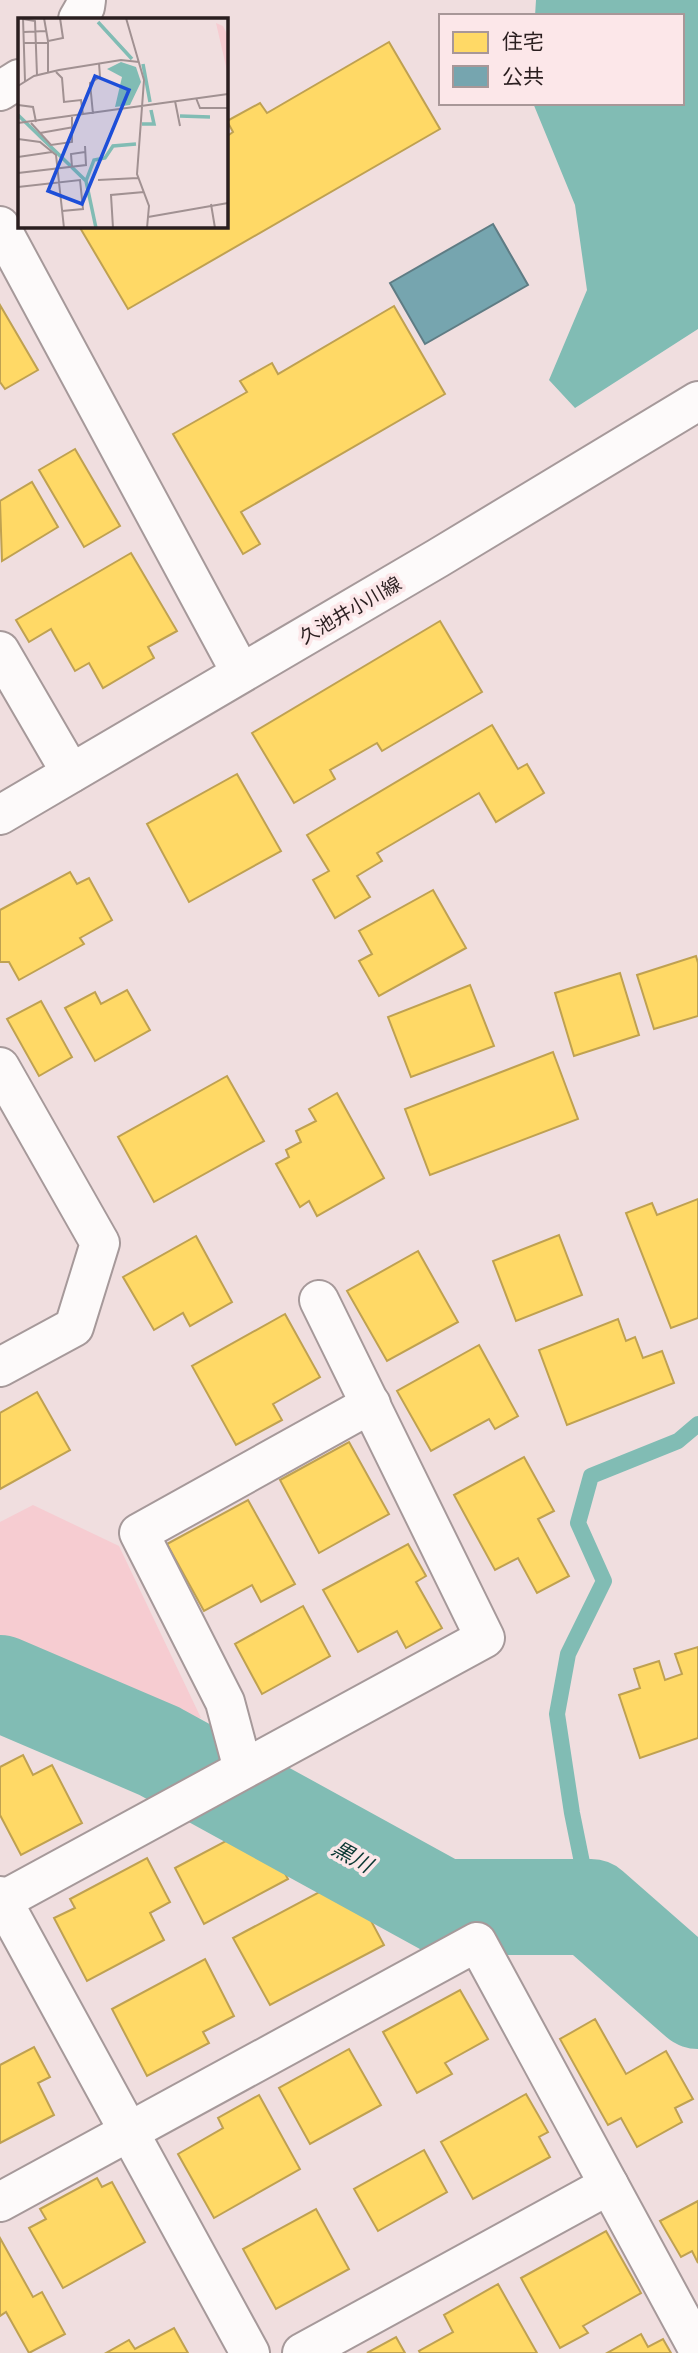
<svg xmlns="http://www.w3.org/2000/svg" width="698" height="2353" viewBox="0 0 698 2353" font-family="'Noto Sans','Noto Sans JP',sans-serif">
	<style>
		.green { fill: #f6ccd1 }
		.water { fill: #81bcb4 }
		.homes { fill: #ffd966; stroke: #bfa151; stroke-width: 2 }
		.public { fill: #76a5af; stroke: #5f7c84; stroke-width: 2 }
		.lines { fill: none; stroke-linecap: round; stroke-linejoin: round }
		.stream { stroke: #81bcb4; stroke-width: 16 }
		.river { stroke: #81bcb4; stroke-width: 96 }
		.minor-casing { stroke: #a6999a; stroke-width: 42 }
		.tertiary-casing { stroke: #a6999a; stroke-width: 42 }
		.minor { stroke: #fdfafa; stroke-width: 38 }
		.tertiary { stroke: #fdfafa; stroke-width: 38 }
		.labels { text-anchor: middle; stroke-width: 7; stroke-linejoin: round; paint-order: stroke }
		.street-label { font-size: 19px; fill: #2a1e1f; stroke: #fce7e9 }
		.water-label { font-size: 21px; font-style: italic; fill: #0a3732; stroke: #fce7e9 }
		.inset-river { fill: none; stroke: #81bcb4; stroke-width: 3.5 }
		.inset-road { fill: none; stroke: #a19192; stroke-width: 2 }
		.view { fill: #1d4ed8; fill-opacity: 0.15; stroke: #1d4ed8; stroke-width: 3.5 }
		.inset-edge { fill: none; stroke: #2a1e1f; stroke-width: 3.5 }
	</style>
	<rect width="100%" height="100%" fill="#f0dedf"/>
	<polygon class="green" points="33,1505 119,1546 201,1718 153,1716 0,1635 0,1522"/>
	<polygon class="water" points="536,0 698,0 698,329 575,408 549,380 587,290 575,205 533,103 682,103 682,16 535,16"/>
	<g class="homes">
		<polygon points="389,42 440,129 128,309 79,226 226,226 226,137 233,132 227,121 260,103 267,113"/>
		<polygon points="0,305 38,370 5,389 0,382"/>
		<polygon points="394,306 445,394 241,512 260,544 243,554 173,434 247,392 240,381 272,363 278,374"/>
		<polygon points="75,449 120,526 84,547 39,470"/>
		<polygon points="32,482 58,527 2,561 0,501"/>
		<polygon points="131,553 177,631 148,647 154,658 103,688 89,663 75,671 51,629 29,642 16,620"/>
		<polygon points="440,621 482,692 382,751 377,743 330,770 335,779 294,803 252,733"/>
		<polygon points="492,725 518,769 527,764 544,793 496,822 479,793 377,853 382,861 357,876 370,897 335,918 313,880 329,871 307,835"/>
		<polygon points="237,774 281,851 189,902 147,824"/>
		<polygon points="70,872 77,884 89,878 112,920 80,938 84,944 19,980 9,962 0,962 0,910"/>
		<polygon points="433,890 466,948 379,996 359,961 372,954 359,931"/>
		<polygon points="696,956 698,963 698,1016 654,1029 637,975"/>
		<polygon points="620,973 639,1035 574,1056 555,993"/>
		<polygon points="470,985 494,1046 411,1077 388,1017"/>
		<polygon points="127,990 150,1030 95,1061 65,1008 95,992 101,1004"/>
		<polygon points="41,1001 72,1057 39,1076 7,1019"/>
		<polygon points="553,1052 578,1119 430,1175 405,1109"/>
		<polygon points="227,1076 264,1141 154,1202 118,1137"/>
		<polygon points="337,1093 384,1178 317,1216 309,1201 300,1207 276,1164 289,1157 286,1150 301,1142 296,1131 316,1121 309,1109"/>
		<polygon points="698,1199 698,1318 671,1328 626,1213 652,1203 657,1215"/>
		<polygon points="559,1235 582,1295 516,1321 493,1261"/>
		<polygon points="196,1236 232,1302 190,1326 183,1313 154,1330 123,1277"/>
		<polygon points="418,1251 458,1322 387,1361 347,1291"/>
		<polygon points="285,1314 320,1377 273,1404 282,1420 236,1445 192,1366"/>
		<polygon points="618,1319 626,1341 635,1337 643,1358 662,1351 674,1383 567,1425 539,1350"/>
		<polygon points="479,1345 518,1416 495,1429 489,1419 431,1451 397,1391"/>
		<polygon points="37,1392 70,1450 0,1489 0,1413"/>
		<polygon points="349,1442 389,1514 319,1553 280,1480"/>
		<polygon points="524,1457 554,1511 538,1519 569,1576 537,1593 518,1558 495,1570 454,1495"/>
		<polygon points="248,1500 295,1584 261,1602 252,1585 204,1611 167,1544"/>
		<polygon points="408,1544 426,1576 416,1582 442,1628 406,1648 397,1631 358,1652 323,1590"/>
		<polygon points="303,1606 330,1656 262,1694 235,1644"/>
		<polygon points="698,1647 698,1738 640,1758 619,1695 640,1688 634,1669 659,1661 665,1680 682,1674 675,1654"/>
		<polygon points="23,1755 33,1775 52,1765 82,1823 21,1855 0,1815 0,1767"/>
		<polygon points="258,1824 288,1879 204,1924 175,1868"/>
		<polygon points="147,1858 170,1902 150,1913 164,1940 87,1981 54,1918 75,1908 70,1899"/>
		<polygon points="340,1881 353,1906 361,1902 384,1945 270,2005 233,1938"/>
		<polygon points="205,1959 234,2016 203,2032 209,2043 147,2076 112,2009"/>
		<polygon points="460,1990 488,2039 445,2063 452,2074 417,2093 383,2032"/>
		<polygon points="595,2019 626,2074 666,2051 693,2099 675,2108 682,2122 637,2147 621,2118 608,2125 560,2039"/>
		<polygon points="34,2047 50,2077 38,2083 54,2115 0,2143 0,2065"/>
		<polygon points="349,2049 381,2105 310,2144 279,2088"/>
		<polygon points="526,2094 548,2132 539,2137 550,2157 473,2199 441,2142"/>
		<polygon points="259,2095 300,2169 214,2218 178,2154 223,2128 218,2118"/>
		<polygon points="424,2150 447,2192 378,2231 354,2189"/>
		<polygon points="97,2178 102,2187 112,2182 145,2242 63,2288 29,2228 46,2219 40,2209"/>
		<polygon points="698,2201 698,2263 692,2251 681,2257 660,2221"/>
		<polygon points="316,2209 349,2269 276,2309 243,2249"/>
		<polygon points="606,2231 641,2293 583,2326 588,2333 560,2348 521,2278"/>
		<polygon points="0,2238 33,2297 42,2292 65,2334 29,2353 6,2312 0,2316"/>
		<polygon points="498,2284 537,2353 420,2353 419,2351 453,2332 444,2315"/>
		<polygon points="174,2328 188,2353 106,2353 129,2340 135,2349"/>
		<polygon points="641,2334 648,2347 663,2339 671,2353 607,2353"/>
		<polygon points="396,2337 405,2353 367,2353"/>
	</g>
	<polygon class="public" points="493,224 528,285 425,344 390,283"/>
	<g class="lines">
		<polyline class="stream" points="591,1907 572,1813 557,1714 568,1654 604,1581 578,1523 591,1476 678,1441 698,1424"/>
		<polyline class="river" points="0,1683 159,1751 443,1907 591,1907 698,2001"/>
		<g class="minor-casing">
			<g id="minor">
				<polyline points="78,19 85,7 86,0"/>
				<polyline points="0,91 19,79"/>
				<polyline points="0,226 241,673"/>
				<polyline points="0,651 71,773"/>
				<polyline points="0,1067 100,1243 74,1327 0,1367"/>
				<polyline points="243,1769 225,1702 139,1533 371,1404"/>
				<polyline points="0,1896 250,2353"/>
				<polyline points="0,1902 485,1638 319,1300"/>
				<polyline points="0,2202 477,1942 698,2349"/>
				<polyline points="302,2353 609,2185"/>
			</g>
		</g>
		<g class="tertiary-casing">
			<polyline id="tertiary" points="0,815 438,558 698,401"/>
		</g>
		<use href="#minor" class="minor"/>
		<use href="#tertiary" class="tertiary"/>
	</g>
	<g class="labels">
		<g class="street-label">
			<text transform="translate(350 610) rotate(-30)" y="7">久池井小川線</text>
		</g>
		<g class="water-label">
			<text transform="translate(352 1857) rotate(29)" y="7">黒川</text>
		</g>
	</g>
	<g transform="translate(18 18)">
		<rect width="210" height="210" fill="#f0dedf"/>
		<path d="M198,5L205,8L210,18V57Z" fill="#f6ccd1"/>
		<path d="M103,44L118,49L123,64L112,87L97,89L104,59L89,51Z" fill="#81bcb4"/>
		<path class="inset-river" d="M80,4L114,41M125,46L132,84M0,97L68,163L78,210M162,98L192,99M124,106H136L133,92M68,163L76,142L87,140L95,128L118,126"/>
		<path class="inset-road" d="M5,0L7,63M26,0L30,23M59,0H98M108,0L126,62L119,156L131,188L129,210M5,1L17,3L19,57M6,14L28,13M6,25H30M38,54L44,60L46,84L63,82L65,97M30,55V23L45,20L42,0M0,68L16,58L41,52L103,42L121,44M178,80L182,90H210M157,83L162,108M0,87L15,89L18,104M75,96L72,65L82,59L81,45M0,105L210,76M13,105L33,127L54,124V99M22,115L56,109M0,121L22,124L38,137L46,210M0,139L34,134M54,149L53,136L67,134M0,155L68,147L67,128M80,162L120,160M0,169L62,162L65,191L44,193M193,186L197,210M130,199L210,185M95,210L93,177L126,174"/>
		<path class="view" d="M77,58L111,72L64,186L30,173Z"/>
		<rect width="210" height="210" class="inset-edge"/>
	</g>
	<rect x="439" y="14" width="245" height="91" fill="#fce7e9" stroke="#a89798" stroke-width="2"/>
	<rect x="453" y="32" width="35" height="21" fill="#ffd966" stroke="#a89798" stroke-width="2"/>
	<text x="502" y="49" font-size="21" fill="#2a1e1f">住宅</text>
	<rect x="453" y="66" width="35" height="21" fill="#76a5af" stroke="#a89798" stroke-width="2"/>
	<text x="502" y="84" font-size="21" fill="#2a1e1f">公共</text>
</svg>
